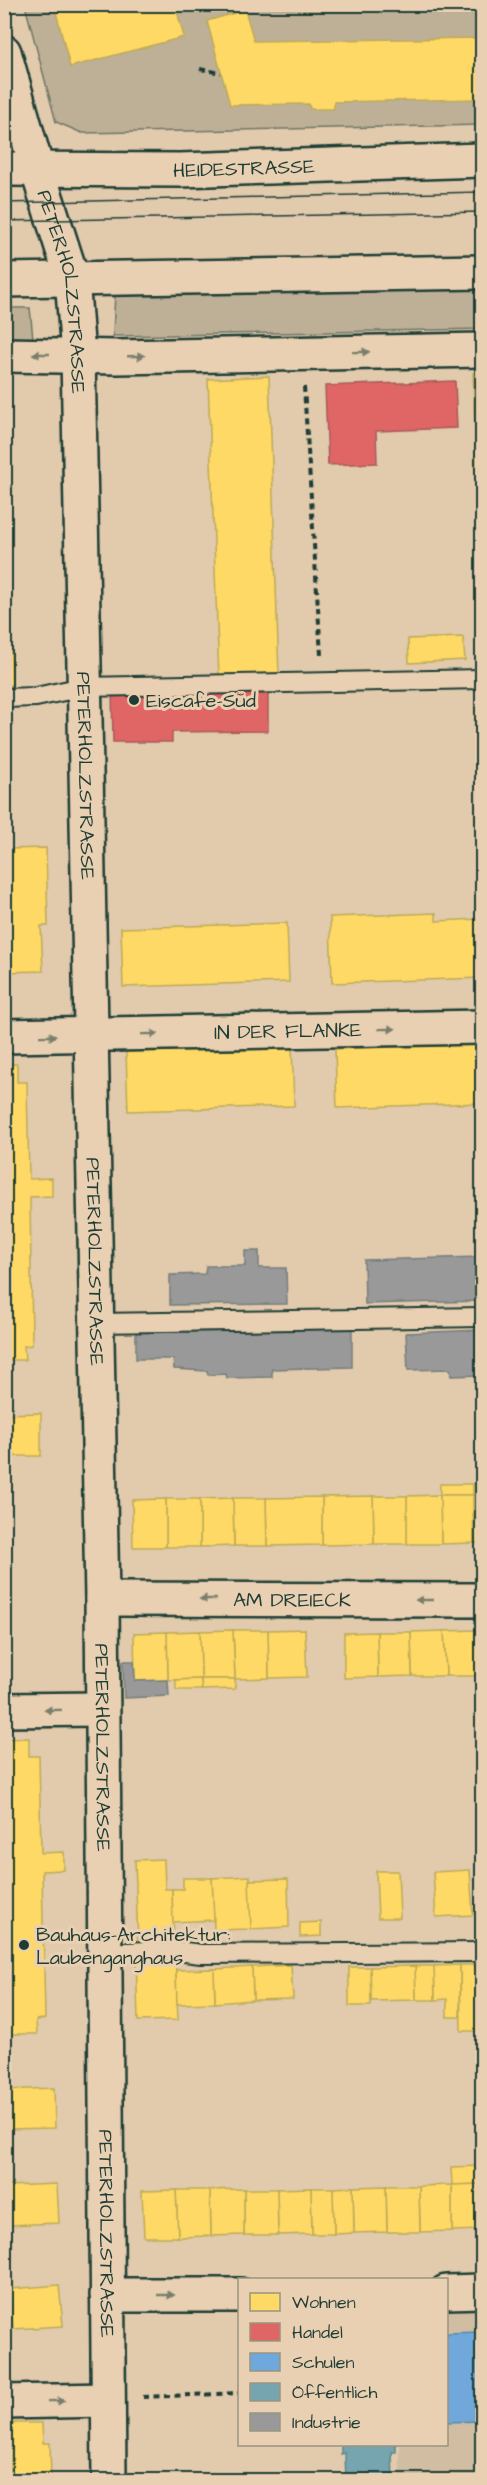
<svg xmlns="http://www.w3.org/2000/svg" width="487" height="2485" viewBox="0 0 487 2485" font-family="'Architects Daughter',sans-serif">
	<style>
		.built { fill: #d0bda2 }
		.green { fill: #beb097; stroke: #6e7666; stroke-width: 1.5 }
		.homes { fill: #ffd966; stroke: #bcaa57; stroke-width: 1.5 }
		.shops { fill: #e06666; stroke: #a65a57; stroke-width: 1.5 }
		.schools { fill: #6fa8dc; stroke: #5788aa; stroke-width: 1.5 }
		.public { fill: #76a5af; stroke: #5c868a; stroke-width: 1.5 }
		.industry { fill: #999; stroke: #747d7b; stroke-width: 1.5 }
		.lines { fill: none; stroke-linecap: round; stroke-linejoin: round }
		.lane-casing { stroke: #1f3d34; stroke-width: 22 }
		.street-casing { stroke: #1f3d34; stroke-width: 38 }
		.secondary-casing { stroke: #1f3d34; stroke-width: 38 }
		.path { stroke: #1f3d34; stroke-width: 4; stroke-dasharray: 6 4.5; stroke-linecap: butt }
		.lane { stroke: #ead0b2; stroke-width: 18 }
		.street { stroke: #ead0b2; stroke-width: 33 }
		.secondary { stroke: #ead0b2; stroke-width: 33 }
		.tram { stroke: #1f3d34; stroke-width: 1.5 }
		.oneway { fill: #7a7f6d }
		.poi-dot { fill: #1f3d34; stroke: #ead0b2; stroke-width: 2 }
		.labels { text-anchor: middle; stroke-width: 6; stroke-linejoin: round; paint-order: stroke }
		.street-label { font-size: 20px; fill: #1f3d34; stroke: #ead0b2 }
		.poi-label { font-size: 20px; fill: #1f3d34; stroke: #ead0b2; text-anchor: start }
	</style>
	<rect width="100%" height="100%" fill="#e2caad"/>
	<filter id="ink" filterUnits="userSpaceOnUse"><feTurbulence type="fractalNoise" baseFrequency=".0167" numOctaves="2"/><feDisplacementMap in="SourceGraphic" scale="12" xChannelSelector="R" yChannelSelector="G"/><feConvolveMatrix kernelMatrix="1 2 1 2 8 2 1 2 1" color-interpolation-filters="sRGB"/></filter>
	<g filter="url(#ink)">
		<polygon class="built" points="447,2305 482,2305 482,2480 400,2480 400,2445 446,2444"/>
		<g class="green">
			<polygon points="25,5 482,5 482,125 82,133 56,122"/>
			<polygon points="482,287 482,329 113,336 115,292"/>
			<polygon points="4,308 30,308 33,339 5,340"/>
		</g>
		<g class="homes">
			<polygon points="86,4 175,4 184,37 70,67 56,12"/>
			<polygon points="245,10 254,41 482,38 482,106 479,106 479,99 334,102 334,109 310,109 309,104 230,105 207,21"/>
			<polygon points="473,373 482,373 482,628"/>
			<polygon points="269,376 279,676 219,678 208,379"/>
			<polygon points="4,441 12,685 4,685"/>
			<polygon points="463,637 465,660 409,663 408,639"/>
			<polygon points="46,848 48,926 41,926 43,971 4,972 6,849"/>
			<polygon points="436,913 436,921 482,919 482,978 332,983 330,917"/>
			<polygon points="287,923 289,982 123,987 121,928"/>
			<polygon points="482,1044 482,1103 337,1108 335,1049"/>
			<polygon points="292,1047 294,1106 128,1111 126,1052"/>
			<polygon points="4,1064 17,1064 17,1082 27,1082 29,1179 52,1178 52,1196 30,1197 32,1345 24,1346 25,1360 4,1360"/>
			<polygon points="41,1413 41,1456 4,1456 4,1414"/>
			<rect x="440" y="1484" width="33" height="11"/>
			<rect x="473" y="1484" width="9" height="11"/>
			<polygon points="440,1495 473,1495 474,1543 441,1544"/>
			<polygon points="440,1495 441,1544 407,1544 407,1496"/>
			<polygon points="473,1495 482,1495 482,1543 474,1543"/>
			<polygon points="373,1496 407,1496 407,1544 374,1544"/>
			<polygon points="373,1496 374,1544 322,1545 322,1497"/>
			<polygon points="322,1497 322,1545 267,1546 266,1498"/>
			<polygon points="233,1498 266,1498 267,1546 234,1546"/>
			<polygon points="233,1498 234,1546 200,1547 200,1499"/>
			<rect x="166" y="1499" width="34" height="48"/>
			<polygon points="166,1499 166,1547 133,1547 132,1500"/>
			<polygon points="305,1629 307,1677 269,1678 268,1630"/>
			<polygon points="233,1630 268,1630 269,1678 235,1679"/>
			<polygon points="233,1630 235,1679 201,1679 200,1631"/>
			<polygon points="478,1630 482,1630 482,1675 479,1676"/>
			<polygon points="478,1630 479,1676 446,1676 444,1631"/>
			<polygon points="200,1631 201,1679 168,1680 167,1632"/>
			<polygon points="444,1631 446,1676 412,1676 411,1632"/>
			<polygon points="167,1632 168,1680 135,1681 134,1633"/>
			<polygon points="377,1632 411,1632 412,1676 378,1677"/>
			<polygon points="377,1632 378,1677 344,1678 344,1633"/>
			<polygon points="201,1679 202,1690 176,1690 176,1680"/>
			<polygon points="201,1679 235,1679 235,1689 202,1690"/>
			<polygon points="29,1738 29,1756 39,1756 41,1853 64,1852 64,1870 42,1871 45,2019 36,2020 37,2034 4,2034 4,1739"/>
			<polygon points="164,1859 165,1889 172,1889 174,1941 138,1942 135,1860"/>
			<polygon points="470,1870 473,1915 436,1917 433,1872"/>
			<polygon points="376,1871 398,1871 400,1918 378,1918"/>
			<polygon points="250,1876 251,1929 214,1930 212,1878"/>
			<polygon points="183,1878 212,1878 214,1920 173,1922 172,1889 183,1889"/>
			<polygon points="288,1879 289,1927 251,1929 249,1880"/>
			<polygon points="321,1922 321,1936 300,1937 300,1923"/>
			<polygon points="175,1953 178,2020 138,2021 136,1954"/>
			<polygon points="291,1965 293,1999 253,2000 252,1967"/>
			<polygon points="460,1965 482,1965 482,2031 461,2031"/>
			<polygon points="460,1965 460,2017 447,2017 447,1999 435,2000 434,1966"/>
			<polygon points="415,1966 434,1966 435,2000 416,2000"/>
			<polygon points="415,1966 416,2000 371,2001 370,1967"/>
			<polygon points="252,1967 253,2000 215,2003 214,1969"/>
			<polygon points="349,1967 370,1967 371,2006 349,2006"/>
			<polygon points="214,1969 215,2003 177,2004 176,1970"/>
			<polygon points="54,2088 55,2128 6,2129 5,2090"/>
			<polygon points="482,2166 482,2184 452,2185 451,2167"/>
			<polygon points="57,2184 59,2223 8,2225 7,2186"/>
			<polygon points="482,2184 482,2230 452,2231 452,2185"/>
			<polygon points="452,2185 452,2231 420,2232 419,2186"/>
			<polygon points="386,2186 419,2186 420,2232 387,2232"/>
			<polygon points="386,2186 387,2232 354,2233 353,2187"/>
			<polygon points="353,2187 354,2233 334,2234 333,2188"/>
			<polygon points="311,2188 333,2188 334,2234 312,2234"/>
			<polygon points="311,2188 312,2234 278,2235 277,2189"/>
			<polygon points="244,2189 277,2189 278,2235 244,2235"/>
			<polygon points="244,2189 244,2235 211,2236 210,2190"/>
			<polygon points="176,2190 210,2190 211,2236 178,2237"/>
			<polygon points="176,2190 178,2237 144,2237 142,2191"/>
			<polygon points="59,2285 63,2326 13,2329 10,2289"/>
			<polygon points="9,2423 42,2423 43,2443 50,2443 51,2480 10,2480"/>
		</g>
		<g class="shops">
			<polygon points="455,381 457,428 376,431 377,463 328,465 325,386"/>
			<polygon points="268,689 268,731 172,732 172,742 113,742 112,690"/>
		</g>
		<polygon class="schools" points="482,2332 482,2421 446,2422 446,2333"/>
		<polygon class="public" points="341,2444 396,2444 396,2452 392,2452 393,2480 346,2480 345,2453 341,2454"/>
		<g class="industry">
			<polygon points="245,1251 259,1251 259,1268 286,1268 287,1304 170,1305 170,1275 205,1274 206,1266 245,1266"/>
			<polygon points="482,1257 482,1301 365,1304 364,1260"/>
			<polygon points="186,1327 187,1332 352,1328 352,1367 272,1369 272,1377 227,1378 226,1374 208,1375 207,1371 174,1369 173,1359 136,1359 136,1328"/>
			<polygon points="482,1330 482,1375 451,1376 450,1369 408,1370 406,1333"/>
			<polygon points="123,1661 134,1661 135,1681 168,1680 169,1696 124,1698"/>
		</g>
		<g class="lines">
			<g class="lane-casing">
				<g id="lane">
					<polyline points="4,698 36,697 83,687 482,679"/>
					<polyline points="97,1323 482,1317"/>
					<polyline points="104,1953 169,1950 201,1954 482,1952"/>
				</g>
			</g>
			<g class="street-casing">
				<g id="street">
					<path id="s1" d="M4,52L37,169L72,278L78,355L102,1599L109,2480"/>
					<path id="s2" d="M4,169L180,170L482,160"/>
					<polyline points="4,355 117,357 482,350"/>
					<path id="s3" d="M4,1036L482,1027"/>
					<path id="s4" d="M102,1599L482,1600"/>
					<polyline points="4,1710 101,1709"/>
					<polyline points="446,2292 482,2291"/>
					<polyline points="107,2295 240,2295"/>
					<polyline points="4,2402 107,2400"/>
				</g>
			</g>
			<g class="secondary-casing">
				<polyline id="secondary" points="4,280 482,272"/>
			</g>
			<g class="path">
				<polyline points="200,69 221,73"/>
				<polyline points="304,387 321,655"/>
				<polyline points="143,2397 240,2393"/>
			</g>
			<use href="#lane" class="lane"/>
			<use href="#street" class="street"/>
			<use href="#secondary" class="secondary"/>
			<g class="tram">
				<polyline points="4,203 482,192"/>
				<polyline points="4,221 482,212"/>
			</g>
		</g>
		<defs><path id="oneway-solid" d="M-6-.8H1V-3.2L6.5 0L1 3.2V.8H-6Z" transform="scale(1.5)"/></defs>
		<g class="oneway">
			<use href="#oneway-solid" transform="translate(361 352) rotate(-1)"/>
			<use href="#oneway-solid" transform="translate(41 354) rotate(-180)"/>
			<use href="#oneway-solid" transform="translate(136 356) rotate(-2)"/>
			<use href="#oneway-solid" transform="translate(387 1029) rotate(-1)"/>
			<use href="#oneway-solid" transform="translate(150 1034) rotate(-1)"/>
			<use href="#oneway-solid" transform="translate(48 1036) rotate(-1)"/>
			<use href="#oneway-solid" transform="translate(208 1599) rotate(-180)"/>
			<use href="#oneway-solid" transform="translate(424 1600) rotate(-180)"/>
			<use href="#oneway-solid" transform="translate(53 1710) rotate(179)"/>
			<use href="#oneway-solid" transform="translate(166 2295)"/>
			<use href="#oneway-solid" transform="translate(56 2401) rotate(-1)"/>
		</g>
	</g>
	<g class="poi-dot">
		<circle cx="134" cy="700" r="6"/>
		<circle cx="24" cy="1945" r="6"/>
	</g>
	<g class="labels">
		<g class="street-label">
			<text dy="7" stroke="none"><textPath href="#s2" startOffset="240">HEIDESTRASSE</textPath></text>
			<text dy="7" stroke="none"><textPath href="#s1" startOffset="248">PETERHOLZSTRASSE</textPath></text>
			<text dy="7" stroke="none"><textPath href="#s1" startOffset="734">PETERHOLZSTRASSE</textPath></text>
			<text dy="7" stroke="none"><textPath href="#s3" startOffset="284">IN DER FLANKE</textPath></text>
			<text dy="7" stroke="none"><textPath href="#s1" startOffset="1220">PETERHOLZSTRASSE</textPath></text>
			<text dy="7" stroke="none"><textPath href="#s4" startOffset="190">AM DREIECK</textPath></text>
			<text dy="7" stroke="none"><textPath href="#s1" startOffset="1706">PETERHOLZSTRASSE</textPath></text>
			<text dy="7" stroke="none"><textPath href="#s1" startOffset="2192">PETERHOLZSTRASSE</textPath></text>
		</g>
		<g class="poi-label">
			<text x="146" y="707">Eiscafe-Süd</text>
			<text x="36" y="1941">Bauhaus-Architektur:<tspan x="36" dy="23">Laubenganghaus</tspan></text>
		</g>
	</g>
	<rect width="487" height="2485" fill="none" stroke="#ead0b2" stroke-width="24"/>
	<rect x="12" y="12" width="463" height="2461" fill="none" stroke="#1f3d34" stroke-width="2" filter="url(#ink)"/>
	<rect x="238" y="2278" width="210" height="168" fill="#ead0b2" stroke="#999580" stroke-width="1.5"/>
	<rect x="250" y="2293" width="30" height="18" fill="#ffd966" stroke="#999580" stroke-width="1.5"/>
	<text x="292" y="2308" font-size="18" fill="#1f3d34">Wohnen</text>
	<rect x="250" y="2323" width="30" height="18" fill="#e06666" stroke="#999580" stroke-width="1.5"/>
	<text x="292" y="2338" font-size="18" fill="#1f3d34">Handel</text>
	<rect x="250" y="2353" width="30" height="18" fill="#6fa8dc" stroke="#999580" stroke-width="1.5"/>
	<text x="292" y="2368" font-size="18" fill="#1f3d34">Schulen</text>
	<rect x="250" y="2383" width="30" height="18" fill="#76a5af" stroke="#999580" stroke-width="1.5"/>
	<text x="292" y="2398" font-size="18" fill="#1f3d34">Öffentlich</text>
	<rect x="250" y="2413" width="30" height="18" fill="#999999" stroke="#999580" stroke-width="1.5"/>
	<text x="292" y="2428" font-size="18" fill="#1f3d34">Industrie</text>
</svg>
